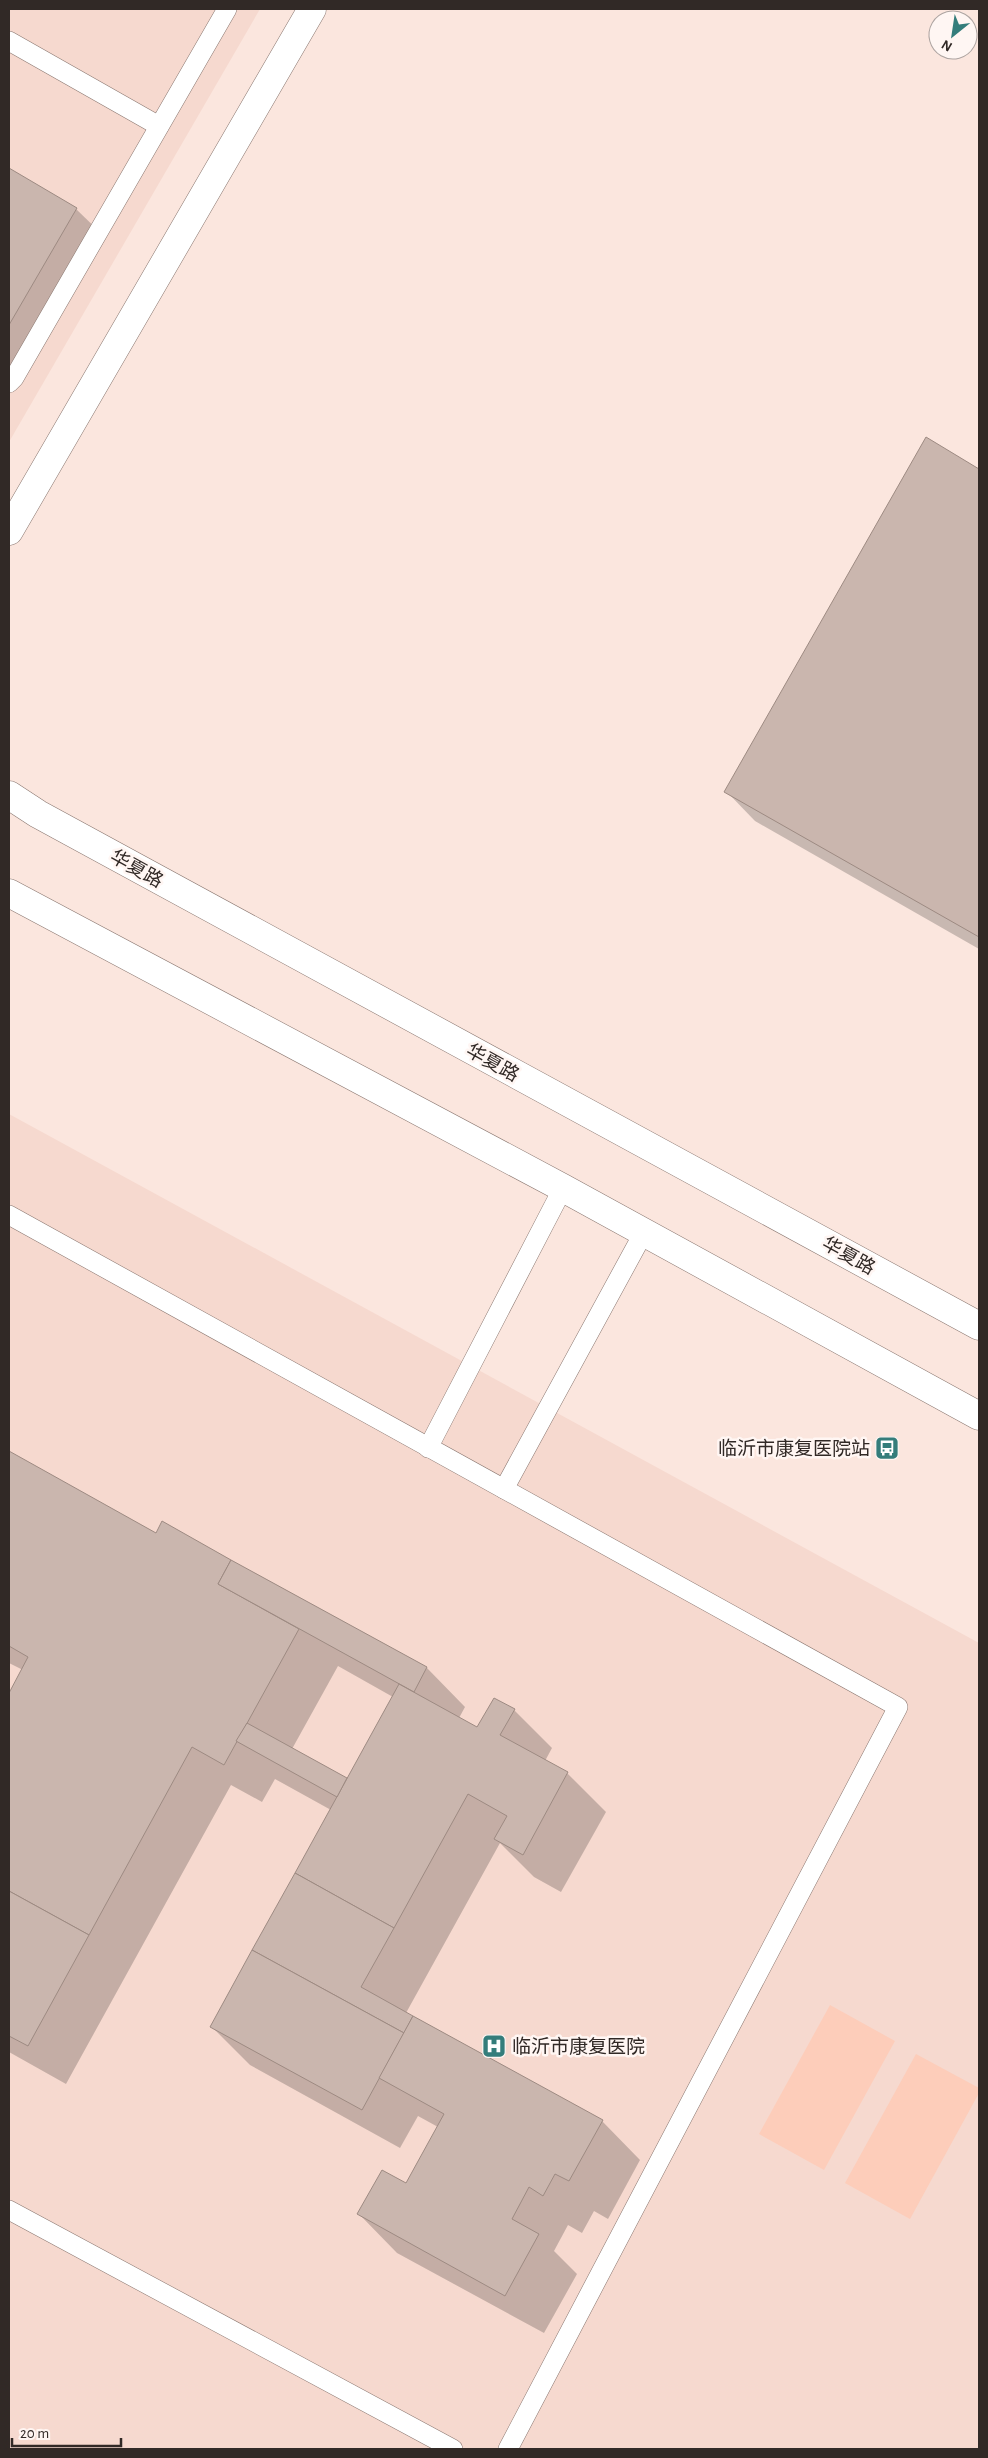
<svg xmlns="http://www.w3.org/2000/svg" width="988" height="2458" viewBox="0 0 988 2458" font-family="'Alegreya Sans','Noto Sans SC',sans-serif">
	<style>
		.built { fill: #f6d9cf }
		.garden { fill: #fdcdba }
		.shadow { fill: #0003; fill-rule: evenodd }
		.building { fill: #cab6ae; stroke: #9d8a82 }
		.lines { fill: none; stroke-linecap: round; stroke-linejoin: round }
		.service-casing { stroke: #8a7770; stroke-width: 20 }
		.tertiary-casing { stroke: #8a7770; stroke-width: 29 }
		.primary-casing { stroke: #8a7770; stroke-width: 29 }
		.service { stroke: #fff; stroke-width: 19 }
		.tertiary { stroke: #fff; stroke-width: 28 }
		.primary { stroke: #fff; stroke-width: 28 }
		.labels { text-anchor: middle; stroke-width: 5; stroke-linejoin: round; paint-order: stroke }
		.street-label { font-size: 19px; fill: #312926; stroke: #fff6f3 }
		.poi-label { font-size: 19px; fill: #312926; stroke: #fff6f3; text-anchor: end }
	</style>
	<rect width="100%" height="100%" fill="#fbe6de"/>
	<g class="built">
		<polygon points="9,9 260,9 9,442"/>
		<polygon points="9,1114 979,1643 979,2449 9,2449"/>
	</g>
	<g class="garden">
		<polygon points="830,2005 895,2041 824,2170 759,2134"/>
		<polygon points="916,2054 979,2088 979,2093 910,2219 845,2183"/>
	</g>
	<g class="shadow">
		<polygon points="9,169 76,209 106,238 19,386 9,380"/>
		<polygon points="926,438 979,471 979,949 755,821 726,791"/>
		<path d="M9,1453L157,1534L163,1523L427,1668L465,1707L459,1718L478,1729L514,1710L552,1748L545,1761L567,1773L606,1812L561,1892L534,1877L500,1843L406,2013L602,2121L640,2160L608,2219L594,2211L582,2233L568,2225L554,2251L577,2274L544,2333L397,2253L359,2214L406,2185L438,2127L418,2116L400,2148L250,2065L212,2027L331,1810L275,1779L262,1802L231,1785L66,2084L9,2052V1696L23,1670L9,1663ZM338,1666L393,1697L347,1780L292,1749Z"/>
	</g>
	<g class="building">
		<polygon points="9,168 77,208 9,325"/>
		<polygon points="926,437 979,469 979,937 724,792"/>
		<polygon points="9,1451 156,1533 162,1521 231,1560 218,1584 299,1629 224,1765 192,1747 89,1935 9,1891 9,1693 28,1657 9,1646"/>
		<polygon points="231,1560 427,1667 414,1692 218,1584"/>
		<polygon points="399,1684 477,1727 494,1698 515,1709 500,1735 568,1772 523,1855 494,1839 507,1816 468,1794 394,1928 295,1873"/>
		<polygon points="247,1723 347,1778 337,1797 236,1741"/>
		<polygon points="295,1873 394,1928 361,1987 413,2016 404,2033 252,1950"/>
		<polygon points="9,1891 89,1935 28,2046 9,2036"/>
		<polygon points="252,1950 404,2033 362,2110 210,2027"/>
		<polygon points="413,2016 603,2120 569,2181 555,2174 543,2196 529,2187 512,2219 539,2234 505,2296 357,2214 382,2170 406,2183 444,2114 379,2078"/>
	</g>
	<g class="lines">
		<g class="service-casing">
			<g id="service">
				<polyline points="9,41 159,126"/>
				<polyline points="9,383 14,378 227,9"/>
				<polyline points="9,1215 898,1707 508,2449"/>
				<polyline points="428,1448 563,1188"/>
				<polyline points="504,1489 644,1232"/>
				<polyline points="9,2210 453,2449"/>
			</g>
		</g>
		<g class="tertiary-casing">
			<polyline id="tertiary" points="9,531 312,9"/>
		</g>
		<g class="primary-casing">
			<g id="primary">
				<polyline points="9,795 38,814 979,1326"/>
				<polyline points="9,893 563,1188 979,1416"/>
			</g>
		</g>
		<use href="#service" class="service"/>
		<use href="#tertiary" class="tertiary"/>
		<use href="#primary" class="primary"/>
	</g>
	<defs>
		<g id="bus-square" transform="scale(1.25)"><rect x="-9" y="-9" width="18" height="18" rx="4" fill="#347d7b" stroke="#fff6f3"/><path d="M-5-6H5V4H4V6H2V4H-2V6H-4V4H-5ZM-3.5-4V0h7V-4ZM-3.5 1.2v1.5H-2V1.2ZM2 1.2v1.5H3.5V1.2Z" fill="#fff"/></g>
		<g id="hospital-square" transform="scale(1.25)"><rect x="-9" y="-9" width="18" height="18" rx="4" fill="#347d7b" stroke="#fff6f3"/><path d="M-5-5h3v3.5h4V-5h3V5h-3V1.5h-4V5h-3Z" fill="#fff"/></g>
	</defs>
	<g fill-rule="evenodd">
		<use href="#bus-square" x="887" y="1448"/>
		<use href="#hospital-square" x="494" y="2046"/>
	</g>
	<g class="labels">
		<g class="street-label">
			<text transform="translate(137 868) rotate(29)" y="7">华夏路</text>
			<text transform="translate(493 1062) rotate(29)" y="7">华夏路</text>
			<text transform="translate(849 1255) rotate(29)" y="7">华夏路</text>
		</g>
		<g class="poi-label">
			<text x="870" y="1455">临沂市康复医院站</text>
			<text x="512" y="2053" text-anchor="start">临沂市康复医院</text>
		</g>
	</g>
	<rect width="988" height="2458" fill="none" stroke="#312926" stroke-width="20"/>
	<g transform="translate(953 35) rotate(210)"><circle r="24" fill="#fff6f3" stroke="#ada4a1"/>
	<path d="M0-4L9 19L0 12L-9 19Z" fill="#347d7b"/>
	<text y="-8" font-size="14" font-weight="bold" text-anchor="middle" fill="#312926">N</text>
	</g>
	<path d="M12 2438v8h109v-8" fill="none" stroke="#312926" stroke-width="2.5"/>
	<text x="20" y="2438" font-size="15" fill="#312926" stroke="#fff6f3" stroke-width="4" paint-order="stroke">20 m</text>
</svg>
